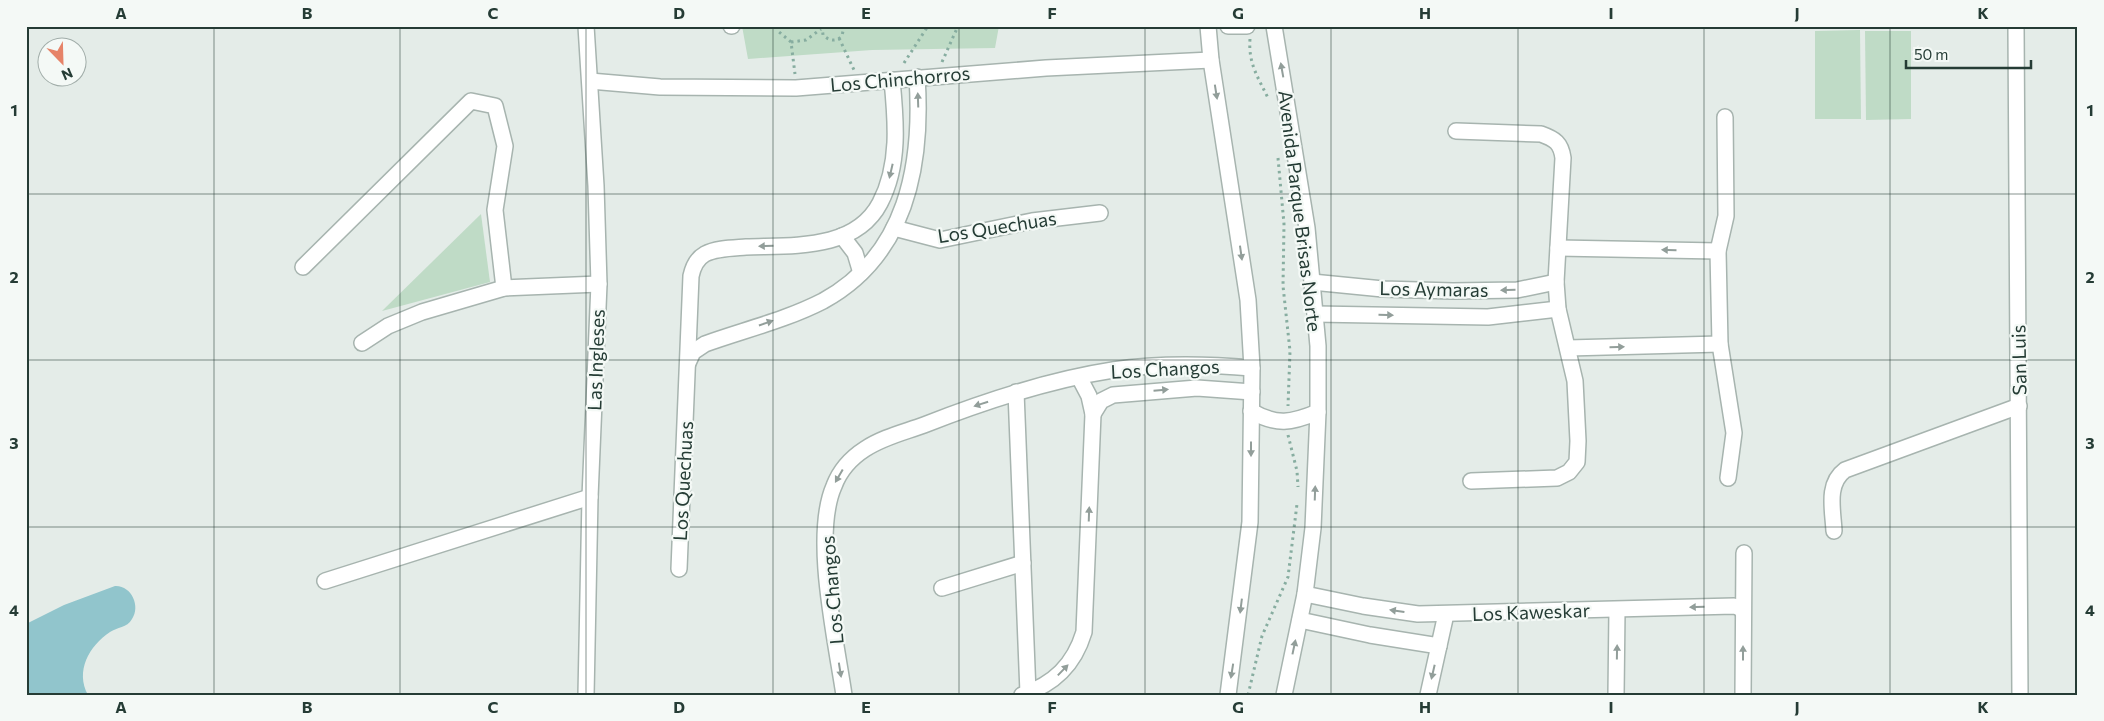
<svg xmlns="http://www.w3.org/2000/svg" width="2104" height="721" viewBox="0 0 2104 721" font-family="Commissioner,sans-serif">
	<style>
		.green { fill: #bfdbc6 }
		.water { fill: #91c5cc }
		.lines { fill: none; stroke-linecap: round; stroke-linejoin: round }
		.minor-casing { stroke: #a7b4af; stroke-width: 18 }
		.path { stroke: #87ada0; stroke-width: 3; stroke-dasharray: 2.5 4; stroke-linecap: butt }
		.minor { stroke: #fff; stroke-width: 15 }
		.oneway { fill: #929e9a }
		.grid { fill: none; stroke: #253c35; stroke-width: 1; stroke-opacity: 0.55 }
		.labels { text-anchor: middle; stroke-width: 4.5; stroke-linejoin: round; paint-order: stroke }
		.street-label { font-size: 19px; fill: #253c35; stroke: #f4f9f6 }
		.neatline { fill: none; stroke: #253c35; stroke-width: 2 }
		.grid-label { font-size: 16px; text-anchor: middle; font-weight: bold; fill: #253c35 }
	</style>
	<rect width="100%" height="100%" fill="#e4ece8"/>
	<g class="green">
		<polygon points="742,26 999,26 995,48 872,50 748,59"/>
		<polygon points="1860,30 1861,119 1815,119 1815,31"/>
		<polygon points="1865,31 1911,31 1911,119 1866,120"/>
		<polygon points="481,214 490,282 382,311"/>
	</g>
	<path class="water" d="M115,586C131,585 141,606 132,619C127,628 117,627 110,632C89,646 75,671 88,695H26V624L64,605Z"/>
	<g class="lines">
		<g class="minor-casing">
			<g id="minor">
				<polyline points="586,26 596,186 599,284 590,497 586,695"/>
				<polyline points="731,26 732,26"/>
				<polyline points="1208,26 1211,60 1248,300 1252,368 1250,522 1228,695"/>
				<polyline points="1228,26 1247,26"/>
				<polyline points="1274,26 1307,228 1318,346 1318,412 1313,528 1305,594 1284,695"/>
				<polyline points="2016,26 2020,695"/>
				<polyline points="590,81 660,87 796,88 1046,68 1211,60"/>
				<polyline points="1725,117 1726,216 1718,251 1720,344 1734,433 1728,478"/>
				<path d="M1456,131L1541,134C1555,139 1561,143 1563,158L1556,282L1558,309L1575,381L1578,441L1577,462L1569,472L1557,478L1471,481"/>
				<polyline points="894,228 940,240 1032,221 1100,213"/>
				<polyline points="842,236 855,253 861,273"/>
				<polyline points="1558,248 1718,251"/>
				<polyline points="303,267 471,101 495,106 505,146 495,210 504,288"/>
				<polyline points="1312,282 1383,289 1453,291 1517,290 1556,282"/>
				<polyline points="1315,314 1488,317 1558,309"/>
				<polyline points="362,343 388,326 422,312 504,288 599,284"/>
				<polyline points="1568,348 1720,344"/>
				<path d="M688,363L693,352L705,344C744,330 786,320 823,301C907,255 923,165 917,77"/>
				<polyline points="1016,392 1028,693"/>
				<path d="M1251,411C1277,426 1291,423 1318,412"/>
				<polyline points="1093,414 1101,401 1113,395 1197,388 1252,392"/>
				<path d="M1834,531C1833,510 1826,484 1845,470L2019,406"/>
				<path d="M679,569L691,276C693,267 696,259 705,254C716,248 733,248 746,247C791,245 855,251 880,203C900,165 896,121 892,80"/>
				<polyline points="325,581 590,497"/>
				<polyline points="942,588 1023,563"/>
				<polyline points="1305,594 1363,606 1418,614 1734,606 1740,608 1743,612"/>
				<polyline points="1300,620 1370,635 1439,646"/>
				<path d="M844,695C836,640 812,536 834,486C840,470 851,458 865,449C883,437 905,432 924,425C985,401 1048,380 1113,370C1159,363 1205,364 1252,368"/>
				<path d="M1022,695C1054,684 1074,665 1084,632L1093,414L1089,396L1079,377"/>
				<polyline points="1428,695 1446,614"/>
				<polyline points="1616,695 1617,610"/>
				<polyline points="1743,695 1744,553"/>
			</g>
		</g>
		<g class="path">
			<polyline points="777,26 779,32 791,42 795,74"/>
			<path d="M822,26L823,35C829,41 836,42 842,36L844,26"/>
			<polyline points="839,38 854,70"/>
			<path d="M1250,39C1248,64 1259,79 1269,100"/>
			<polyline points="791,42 806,40 821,29"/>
			<polyline points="942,62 958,26"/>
			<polyline points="904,63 928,26"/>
			<polyline points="1278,158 1284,224 1283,286 1290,351 1288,406"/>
			<polyline points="1288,435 1297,471 1298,487"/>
			<polyline points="1248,695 1262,636 1288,577 1297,504"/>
		</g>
		<use href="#minor" class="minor"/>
	</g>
	<defs><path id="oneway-solid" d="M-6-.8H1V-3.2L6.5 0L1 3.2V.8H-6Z" transform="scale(1.25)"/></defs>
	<g class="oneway">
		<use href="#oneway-solid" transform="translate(1282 70) rotate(-100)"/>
		<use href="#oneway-solid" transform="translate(1216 92) rotate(81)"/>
		<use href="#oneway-solid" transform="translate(918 100) rotate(-92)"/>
		<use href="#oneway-solid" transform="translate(891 171) rotate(103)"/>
		<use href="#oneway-solid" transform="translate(766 246) rotate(178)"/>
		<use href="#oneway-solid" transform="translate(1669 250) rotate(-179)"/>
		<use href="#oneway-solid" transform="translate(1241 253) rotate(82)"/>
		<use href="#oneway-solid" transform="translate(1508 290) rotate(179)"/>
		<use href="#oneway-solid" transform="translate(1386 315) rotate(1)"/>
		<use href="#oneway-solid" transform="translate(766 323) rotate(-19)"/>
		<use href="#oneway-solid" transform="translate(1617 347) rotate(-2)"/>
		<use href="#oneway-solid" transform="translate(1161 390) rotate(-5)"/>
		<use href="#oneway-solid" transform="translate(981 404) rotate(162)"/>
		<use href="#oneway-solid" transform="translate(1251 449) rotate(90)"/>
		<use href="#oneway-solid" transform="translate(839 476) rotate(120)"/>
		<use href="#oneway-solid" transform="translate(1315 493) rotate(-88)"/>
		<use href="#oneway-solid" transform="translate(1089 514) rotate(-88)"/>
		<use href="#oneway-solid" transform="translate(1241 606) rotate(97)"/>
		<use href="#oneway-solid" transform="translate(1697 607) rotate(178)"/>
		<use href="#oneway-solid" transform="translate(1397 611) rotate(-172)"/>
		<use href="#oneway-solid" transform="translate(1294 647) rotate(-78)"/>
		<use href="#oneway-solid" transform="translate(1617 652) rotate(-89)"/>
		<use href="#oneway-solid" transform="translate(1743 653) rotate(-90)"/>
		<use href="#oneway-solid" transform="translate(840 670) rotate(81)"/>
		<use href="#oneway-solid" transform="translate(1063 670) rotate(-46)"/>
		<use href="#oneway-solid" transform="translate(1232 671) rotate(99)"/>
		<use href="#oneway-solid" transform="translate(1433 672) rotate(103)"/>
	</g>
	<path class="grid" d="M214,26V695M400,26V695M586,26V695M773,26V695M959,26V695M1145,26V695M1331,26V695M1518,26V695M1704,26V695M1890,26V695M26,194H2078M26,360H2078M26,527H2078"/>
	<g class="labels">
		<g class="street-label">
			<text transform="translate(900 79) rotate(-5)" y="7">Los Chinchorros</text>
			<text transform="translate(1300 211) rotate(83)" y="7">Avenida Parque Brisas Norte</text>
			<text transform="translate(997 227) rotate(-9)" y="7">Los Quechuas</text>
			<text transform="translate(1434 289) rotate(1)" y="7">Los Aymaras</text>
			<text transform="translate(596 360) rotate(-88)" y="7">Las Ingleses</text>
			<text transform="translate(2019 360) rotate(-91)" y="7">San Luis</text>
			<text transform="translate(1165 369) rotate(-3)" y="7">Los Changos</text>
			<text transform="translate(683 481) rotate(-87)" y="7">Los Quechuas</text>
			<text transform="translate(832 590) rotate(-95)" y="7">Los Changos</text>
			<text transform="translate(1531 612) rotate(-2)" y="7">Los Kaweskar</text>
		</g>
	</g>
	<rect width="2104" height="721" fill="none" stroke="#f4f9f6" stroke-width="55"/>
	<g transform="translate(62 62) rotate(157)"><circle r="24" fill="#f4f9f6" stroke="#a1ada9"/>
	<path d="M0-4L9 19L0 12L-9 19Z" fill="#e68368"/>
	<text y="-8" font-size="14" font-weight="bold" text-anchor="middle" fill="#253c35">N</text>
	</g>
	<path d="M1906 60v8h125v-8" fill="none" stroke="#253c35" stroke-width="2.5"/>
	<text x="1914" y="60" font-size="15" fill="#253c35" stroke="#f4f9f6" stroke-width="4" paint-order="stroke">50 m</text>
	<rect x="28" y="28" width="2048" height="666" class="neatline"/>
	<g class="grid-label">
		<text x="121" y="19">A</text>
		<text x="307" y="19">B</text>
		<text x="493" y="19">C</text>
		<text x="679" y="19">D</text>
		<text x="866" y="19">E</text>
		<text x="1052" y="19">F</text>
		<text x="1238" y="19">G</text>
		<text x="1425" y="19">H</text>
		<text x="1611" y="19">I</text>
		<text x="1797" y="19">J</text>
		<text x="1983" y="19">K</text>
		<text x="14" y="116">1</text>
		<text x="2090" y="116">1</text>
		<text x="14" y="283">2</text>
		<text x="2090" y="283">2</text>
		<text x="14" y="449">3</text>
		<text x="2090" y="449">3</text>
		<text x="14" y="616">4</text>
		<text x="2090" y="616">4</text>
		<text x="121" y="713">A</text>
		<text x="307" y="713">B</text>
		<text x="493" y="713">C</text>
		<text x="679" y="713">D</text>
		<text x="866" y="713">E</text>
		<text x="1052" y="713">F</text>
		<text x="1238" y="713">G</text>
		<text x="1425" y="713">H</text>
		<text x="1611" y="713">I</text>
		<text x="1797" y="713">J</text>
		<text x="1983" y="713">K</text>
	</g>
</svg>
